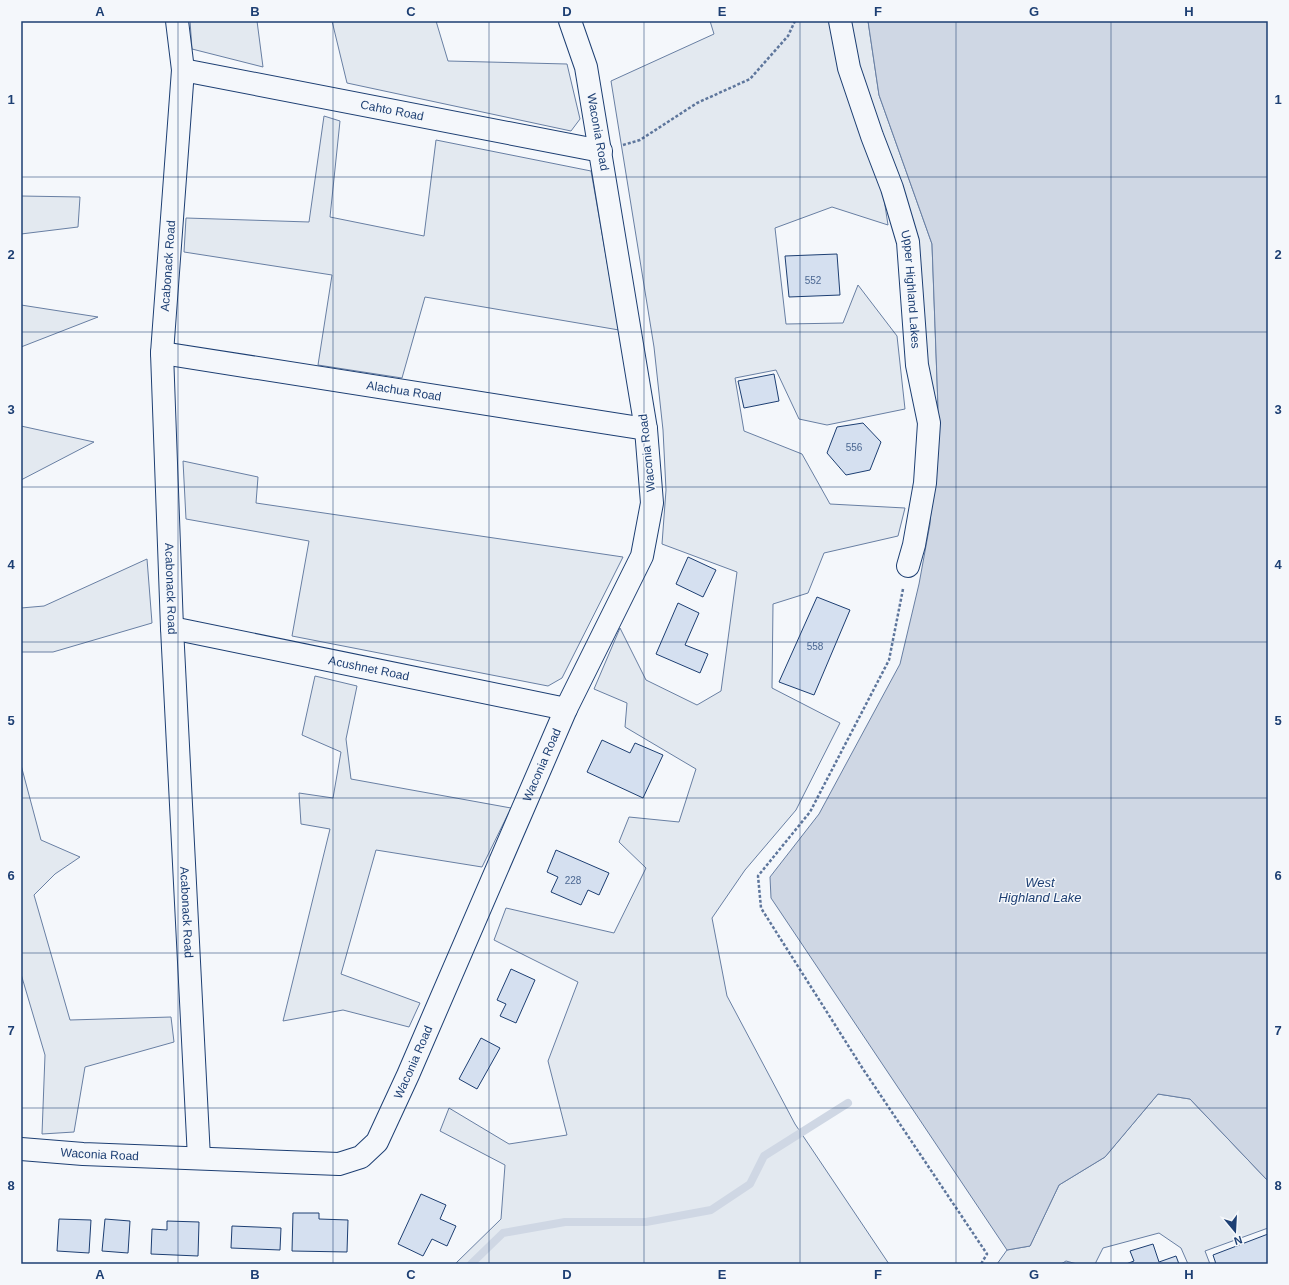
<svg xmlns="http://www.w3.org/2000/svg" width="1289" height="1285" viewBox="0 0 1289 1285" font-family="Helvetica,sans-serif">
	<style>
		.green { fill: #e3e9f0; stroke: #687fa3 }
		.water { fill: #cfd7e4; stroke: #687fa3 }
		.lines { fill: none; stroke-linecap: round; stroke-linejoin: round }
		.stream { stroke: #cfd7e4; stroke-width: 8 }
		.building { fill: #d5e0f0; stroke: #1d3f73 }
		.street-casing { stroke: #1d3f73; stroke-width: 24 }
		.path { stroke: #5e769c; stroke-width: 2.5; stroke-dasharray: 3 2; stroke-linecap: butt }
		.street { stroke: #f4f7fb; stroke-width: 22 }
		.grid { fill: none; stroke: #1d3f73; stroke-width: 1; stroke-opacity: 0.55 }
		.labels { text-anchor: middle; stroke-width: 3; stroke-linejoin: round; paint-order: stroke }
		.number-label { font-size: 10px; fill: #4b6792 }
		.street-label { font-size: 12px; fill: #1d3f73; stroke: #f4f7fb }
		.water-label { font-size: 13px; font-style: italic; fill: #1d3f73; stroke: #f4f7fb }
		.neatline { fill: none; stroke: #1d3f73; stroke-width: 1.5 }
		.grid-label { font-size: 13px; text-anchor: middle; font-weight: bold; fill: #1d3f73 }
	</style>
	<rect width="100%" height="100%" fill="#f4f7fb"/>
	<g class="green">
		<polygon points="190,21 257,21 263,67 192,49"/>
		<polygon points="332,21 436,21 448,61 567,64 580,119 571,131 347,83"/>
		<polygon points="710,21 830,21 882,186 888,225 832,207 775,228 786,324 843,323 858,285 897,336 905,409 827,425 799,419 776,370 735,378 744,431 802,454 830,504 905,508 898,536 824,553 808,593 773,604 772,688 840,723 796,810 745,870 712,918 727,996 795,1124 889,1264 455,1264 501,1219 505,1165 440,1131 449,1108 509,1144 567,1135 548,1061 578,982 494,940 506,908 614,933 646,868 619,842 629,817 679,822 696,769 625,727 627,703 594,689 620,628 646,680 697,705 721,691 737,572 662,544 666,490 663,430 654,347 611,81 714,34"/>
		<polygon points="849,21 868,21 879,95 932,244 938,407 931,388"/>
		<polygon points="324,116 340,121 330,217 424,236 436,140 591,171 619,330 425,297 402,378 318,365 332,275 184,252 186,218 309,222"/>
		<polygon points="21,196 80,197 78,227 21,234"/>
		<polygon points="21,305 98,317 21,347"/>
		<polygon points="21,426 94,442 21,480"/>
		<polygon points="183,461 258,477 256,503 623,557 562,678 548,686 292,636 309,541 186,519"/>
		<polygon points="147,559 152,623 53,652 21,652 21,608 44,606"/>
		<polygon points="315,676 357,686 346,739 351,779 511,808 482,867 376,850 341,974 420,1003 409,1027 343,1010 283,1021 330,829 301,824 299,793 333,798 341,752 302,735"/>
		<polygon points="21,765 41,840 80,857 55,874 34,895 70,1020 171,1017 174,1042 85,1067 74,1132 42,1134 45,1055 21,974"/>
		<polygon points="1158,1094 1190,1099 1268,1181 1268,1228 1205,1251 1210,1264 1188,1264 1181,1248 1159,1233 1103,1248 1095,1264 1077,1264 1066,1261 1061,1264 997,1264 1007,1250 1030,1246 1059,1185 1105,1157"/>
	</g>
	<polygon class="water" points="868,21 1268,21 1268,1181 1190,1099 1158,1094 1105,1157 1059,1185 1030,1246 1007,1250 771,898 770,877 819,814 900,664 919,584 930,524 938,407 932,244 879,95"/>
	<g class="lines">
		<polyline class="stream" points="471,1264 503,1233 565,1222 646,1222 711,1210 750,1184 764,1156 848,1103"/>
	</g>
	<g class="building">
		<polygon points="837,254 840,295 789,297 785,256"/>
		<polygon points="774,374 779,401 744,408 738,381"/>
		<polygon points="863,423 881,442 870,470 846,475 827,453 837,427"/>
		<polygon points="688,557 716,570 703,597 676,584"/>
		<polygon points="817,597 850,610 814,695 779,682"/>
		<polygon points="678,603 699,613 685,645 708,654 700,673 656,654"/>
		<polygon points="602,740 630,753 635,743 663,755 643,798 587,772"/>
		<polygon points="556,850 609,873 599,895 588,890 581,905 551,892 558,877 547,872"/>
		<polygon points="511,969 535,980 516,1023 500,1016 506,1004 497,1000"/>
		<polygon points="481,1038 500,1048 477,1089 459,1079"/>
		<polygon points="421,1194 446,1205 440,1219 456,1226 447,1246 432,1239 423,1256 398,1244"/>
		<polygon points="293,1213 319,1213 319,1219 348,1220 347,1252 292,1251"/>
		<polygon points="59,1219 91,1220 89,1253 57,1251"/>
		<polygon points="105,1219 130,1221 128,1253 102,1251"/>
		<polygon points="167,1221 199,1222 198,1256 151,1254 152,1229 167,1230"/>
		<polygon points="232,1226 281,1228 280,1250 231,1248"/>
		<polygon points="1268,1234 1268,1264 1216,1264 1213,1255"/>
		<polygon points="1153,1244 1159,1262 1176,1256 1179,1264 1126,1264 1134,1261 1130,1251"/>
	</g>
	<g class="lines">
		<g class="street-casing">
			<g id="street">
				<path id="s1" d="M177,21L183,70L162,353L172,628L199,1158"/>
				<path id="s2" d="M840,21L849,68L872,136L892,188L908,242L917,365L929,423L925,483L914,545L908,566"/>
				<path id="s3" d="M183,70L601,151"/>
				<path id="s4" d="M162,353L646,429"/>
				<path id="s5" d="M172,628L566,709"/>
				<path id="s6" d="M21,1149L83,1154L339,1164L361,1157L377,1142L408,1075L566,709L642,556L652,503L646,429L586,67L570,21"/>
			</g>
		</g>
		<g class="path">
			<polyline points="623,145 640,140 697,103 750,79 788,36 795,21"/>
			<polyline points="903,589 889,660 810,812 758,876 761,908 863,1069 987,1254 981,1264"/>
		</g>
		<use href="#street" class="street"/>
	</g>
	<path class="grid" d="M178,21V1264M333,21V1264M489,21V1264M644,21V1264M800,21V1264M956,21V1264M1111,21V1264M21,177H1268M21,332H1268M21,487H1268M21,642H1268M21,798H1268M21,953H1268M21,1108H1268"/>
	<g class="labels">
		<g class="number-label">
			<text x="813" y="284">552</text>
			<text x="854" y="451">556</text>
			<text x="815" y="650">558</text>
			<text x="573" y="884">228</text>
		</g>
		<g class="street-label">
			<text dy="4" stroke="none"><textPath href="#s3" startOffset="213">Cahto Road</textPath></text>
			<text transform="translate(598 132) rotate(80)" y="4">Waconia Road</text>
			<text transform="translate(168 266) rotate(-86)" y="4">Acabonack Road</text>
			<text dy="4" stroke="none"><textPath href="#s2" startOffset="279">Upper Highland Lakes</textPath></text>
			<text dy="4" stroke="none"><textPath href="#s4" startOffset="245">Alachua Road</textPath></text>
			<text transform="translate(647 453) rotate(-96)" y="4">Waconia Road</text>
			<text dy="4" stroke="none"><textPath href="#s1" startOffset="569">Acabonack Road</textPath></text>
			<text dy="4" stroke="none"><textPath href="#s5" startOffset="201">Acushnet Road</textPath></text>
			<text dy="4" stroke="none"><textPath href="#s6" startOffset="775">Waconia Road</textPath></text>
			<text dy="4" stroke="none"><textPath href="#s1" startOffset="893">Acabonack Road</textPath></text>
			<text dy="4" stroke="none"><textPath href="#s6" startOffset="451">Waconia Road</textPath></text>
			<text dy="4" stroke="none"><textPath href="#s6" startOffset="79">Waconia Road</textPath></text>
		</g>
		<g class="water-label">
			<text x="1040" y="887">West<tspan x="1040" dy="15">Highland Lake</tspan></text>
		</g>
	</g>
	<rect width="1289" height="1285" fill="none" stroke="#f4f7fb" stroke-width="44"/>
	<g transform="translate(1235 1231) rotate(162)" stroke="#f4f7fb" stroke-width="3" paint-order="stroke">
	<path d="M0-3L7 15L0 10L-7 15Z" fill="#1d3f73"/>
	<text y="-6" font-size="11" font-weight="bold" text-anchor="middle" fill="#1d3f73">N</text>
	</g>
	<rect x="22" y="22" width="1245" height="1241" class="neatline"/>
	<g class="grid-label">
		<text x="100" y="16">A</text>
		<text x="255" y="16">B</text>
		<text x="411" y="16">C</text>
		<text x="567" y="16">D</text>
		<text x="722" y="16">E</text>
		<text x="878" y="16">F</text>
		<text x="1034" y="16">G</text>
		<text x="1189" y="16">H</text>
		<text x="11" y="104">1</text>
		<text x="1278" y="104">1</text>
		<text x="11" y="259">2</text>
		<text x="1278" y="259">2</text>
		<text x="11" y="414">3</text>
		<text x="1278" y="414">3</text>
		<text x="11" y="569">4</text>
		<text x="1278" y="569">4</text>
		<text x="11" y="725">5</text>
		<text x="1278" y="725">5</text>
		<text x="11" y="880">6</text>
		<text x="1278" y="880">6</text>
		<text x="11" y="1035">7</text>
		<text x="1278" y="1035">7</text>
		<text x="11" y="1190">8</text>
		<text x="1278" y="1190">8</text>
		<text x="100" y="1279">A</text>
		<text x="255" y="1279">B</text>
		<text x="411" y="1279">C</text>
		<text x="567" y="1279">D</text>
		<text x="722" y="1279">E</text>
		<text x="878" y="1279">F</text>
		<text x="1034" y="1279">G</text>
		<text x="1189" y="1279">H</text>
	</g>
</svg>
